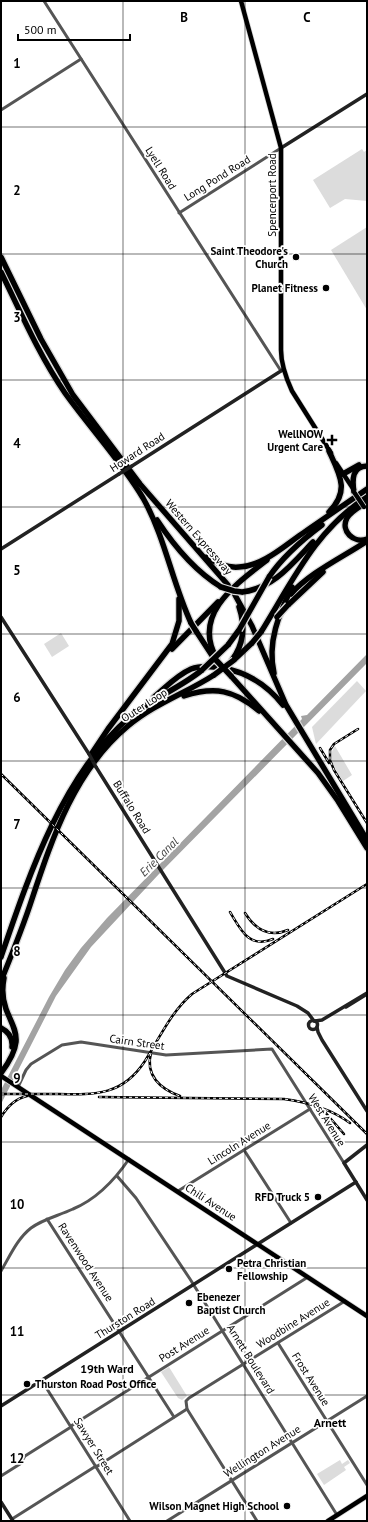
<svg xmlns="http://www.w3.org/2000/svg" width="368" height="1522" viewBox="0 0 368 1522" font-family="'PT Sans',sans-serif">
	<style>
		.green { fill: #dcdcdc }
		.water { fill: #a3a3a3 }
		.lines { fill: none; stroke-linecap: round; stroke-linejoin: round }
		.primary-casing { stroke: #dbdbdb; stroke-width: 6 }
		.motorway-casing { stroke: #dbdbdb; stroke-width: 8 }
		.tertiary { stroke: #555; stroke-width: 3 }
		.secondary { stroke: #222; stroke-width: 3.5 }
		.primary { stroke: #000; stroke-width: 4.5 }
		.motorway { stroke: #000; stroke-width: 5.5 }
		.rail-casing { stroke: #000; stroke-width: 2.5 }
		.rail { stroke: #fff; stroke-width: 1; stroke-dasharray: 3; stroke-linecap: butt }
		.primary-bridge-casing { stroke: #dbdbdb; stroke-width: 6; stroke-linecap: butt }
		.motorway-bridge-casing { stroke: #dbdbdb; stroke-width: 8; stroke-linecap: butt }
		.secondary-bridge { stroke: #222; stroke-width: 3.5 }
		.primary-bridge { stroke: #000; stroke-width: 4.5 }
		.motorway-bridge { stroke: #000; stroke-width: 5.5 }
		.grid { fill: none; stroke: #000; stroke-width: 1; stroke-opacity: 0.55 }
		.poi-dot { fill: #000; stroke: #fff; stroke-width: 1.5 }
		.labels { text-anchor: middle; stroke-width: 3.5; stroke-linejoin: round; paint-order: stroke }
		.street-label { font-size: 11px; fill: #000; stroke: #fff }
		.poi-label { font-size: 11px; font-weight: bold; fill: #000; stroke: #fff; text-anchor: end }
		.water-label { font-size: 12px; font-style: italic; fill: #444; stroke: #fff }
		.neighbourhood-label { font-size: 12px; font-weight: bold; fill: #000; stroke: #fff }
		.grid-label { font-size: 13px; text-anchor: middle; font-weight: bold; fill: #000; stroke: #fff; stroke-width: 3.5; stroke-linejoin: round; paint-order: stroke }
	</style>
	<rect width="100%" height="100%" fill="#fff"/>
	<g class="green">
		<polygon points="362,149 364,152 367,150 367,201 345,199 330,208 313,180"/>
		<polygon points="367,227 367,310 331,250"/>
		<polygon points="61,633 69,646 52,657 44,644"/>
		<polygon points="357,681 366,691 316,744 312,727"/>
		<path d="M335,746L352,775L343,781C336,770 326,758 335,746Z"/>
		<polygon points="169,1367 187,1396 182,1400 178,1398 161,1372"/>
		<polygon points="340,1460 342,1464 348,1460 350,1463 344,1467 346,1470 324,1485 317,1474"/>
	</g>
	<polygon class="water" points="367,654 367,663 159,874 91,947 56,996 1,1104 1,1090 2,1088 49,997 65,970 81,948 107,918 302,719 301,716 307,715"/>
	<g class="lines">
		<g class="primary-casing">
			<g id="primary">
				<path d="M241,1L281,148V350C281,364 286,378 292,391L331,453"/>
				<polyline points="336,463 354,490"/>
				<polyline points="1,1076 367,1316"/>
				<polyline points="328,1521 367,1496"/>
			</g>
		</g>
		<g class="motorway-casing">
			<g id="motorway">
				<polyline points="1,257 41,339 73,395 140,484 228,585"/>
				<path d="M1,272C21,313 39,355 65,393C90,428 121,461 143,498C165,537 172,582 191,623"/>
				<polyline points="343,474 359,465"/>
				<path d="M354,492C352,480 352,466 367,466"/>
				<path d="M329,512C350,491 340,475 329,451"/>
				<path d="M157,520C174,546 195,571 221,587"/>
				<path d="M367,539C354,544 340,531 347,518C351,511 361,506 367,502"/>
				<path d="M207,557C216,563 228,568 239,567C264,566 286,544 306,531C326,517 347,503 367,489"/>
				<path d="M269,577C283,556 302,540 322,525"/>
				<path d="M242,592C274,588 292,564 313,542"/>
				<path d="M291,594C309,573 343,557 367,541"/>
				<polyline points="235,595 252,626 286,705 367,840"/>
				<polyline points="288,605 323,572"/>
				<polyline points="196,631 213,657"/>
				<path d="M261,632C292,582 316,529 367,497"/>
				<polyline points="228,645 239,630"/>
				<polyline points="172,649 218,602"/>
				<path d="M217,659C191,615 236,584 267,560"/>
				<polyline points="235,659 252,643"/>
				<path d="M232,660C244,644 245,625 239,607"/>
				<path d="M274,673C267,642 279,614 292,587"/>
				<polyline points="231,676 318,773 338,801 367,848"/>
				<path d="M184,696C215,686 234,690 259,711"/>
				<path d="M154,697C166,687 177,675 191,669C201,665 211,666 222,668C247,672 267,685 283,705"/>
				<polyline points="92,753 108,729 172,644 179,621 179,599"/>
				<path d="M1,957C29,875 63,773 131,716C153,698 180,688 202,670"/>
				<path d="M1,981C12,954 23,927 32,899C53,836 75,770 128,726C154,704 186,693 214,675"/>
				<path d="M1,1028C9,1032 13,1038 12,1047"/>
				<path d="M1,1073C7,1065 15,1052 16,1042C17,1030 10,1020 6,1009C2,998 2,988 4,978"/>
			</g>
		</g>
		<g class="tertiary">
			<polyline points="44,1 281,371"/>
			<polyline points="1,110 81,59"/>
			<polyline points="179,213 281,148"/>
			<polyline points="18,1087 26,1070 31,1064 62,1045 81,1042 166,1055 272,1049 344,1163"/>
			<polyline points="244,1150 291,1223"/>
			<polyline points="117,1176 136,1198 190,1279 337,1515"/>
			<polyline points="178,1191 310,1109"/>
			<polyline points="47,1219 174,1417"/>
			<path d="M1,1271C10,1256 17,1239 31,1228C43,1219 58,1216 73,1209C97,1199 114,1181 129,1159"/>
			<polyline points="278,1343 367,1485"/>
			<polyline points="42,1381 130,1521"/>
			<polyline points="71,1426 308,1277"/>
			<polyline points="96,1467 187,1409"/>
			<polyline points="1,1476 20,1464 25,1456 71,1427"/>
			<polyline points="12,1519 96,1466"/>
			<polyline points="167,1521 367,1396"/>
			<polyline points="257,1521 187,1409 186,1401 189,1398 345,1301"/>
		</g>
		<g class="secondary">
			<polyline points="281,148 367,94"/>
			<polyline points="132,466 284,369"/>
			<polyline points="1,549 119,474"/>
			<polyline points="1,617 89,754"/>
			<polyline points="96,767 227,976 297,1006 308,1013 314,1021"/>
			<polyline points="346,1007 367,994"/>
			<circle cx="313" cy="1025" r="4.5"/>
			<polyline points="315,1021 322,1020 367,993"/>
			<polyline points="317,1027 318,1032 322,1040 367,1111"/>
			<polyline points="367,1145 344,1163 367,1200"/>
			<polyline points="1,1406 356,1182"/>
			<polyline points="1,1502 13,1521"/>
		</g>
		<use href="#primary" class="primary"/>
		<use href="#motorway" class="motorway"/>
		<g class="rail-casing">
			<g id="rail">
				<polyline points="358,729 334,744 330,750 330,760 334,770 367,823"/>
				<polyline points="320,748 329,763"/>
				<polyline points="1,774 367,1134"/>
				<path d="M230,912C241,930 249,949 273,939"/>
				<path d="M245,913C255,929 269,938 288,930"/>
				<path d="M151,1053C145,1075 160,1089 180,1096"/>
				<path d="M1,1094C20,1094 40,1094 59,1094C96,1095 123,1095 145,1061C160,1037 171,1012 192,994L367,884"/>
				<path d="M99,1097L284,1099C307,1102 331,1109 350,1123"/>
				<polyline points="324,1111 344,1134"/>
				<path d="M1,1117C8,1106 15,1099 27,1096"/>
			</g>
		</g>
		<use href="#rail" class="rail"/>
		<g class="primary-bridge-casing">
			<polyline id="primary-bridge" points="354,492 364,507"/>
		</g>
		<g class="motorway-bridge-casing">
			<g id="motorway-bridge">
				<polyline points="221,587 234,591 242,592"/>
				<polyline points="277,617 288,605"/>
				<polyline points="191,623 196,631"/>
				<polyline points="239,630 269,577"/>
				<polyline points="252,643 261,632"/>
				<polyline points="216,660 231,676"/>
				<polyline points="202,670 228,645"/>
				<polyline points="214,675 234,660"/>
			</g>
		</g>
		<g class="secondary-bridge">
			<polyline points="119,474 132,466"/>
			<polyline points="89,754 96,767"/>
		</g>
		<use href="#primary-bridge" class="primary-bridge"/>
		<use href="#motorway-bridge" class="motorway-bridge"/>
	</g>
	<path class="grid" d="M123,1V1521M245,1V1521M1,127H367M1,254H367M1,380H367M1,507H367M1,634H367M1,761H367M1,888H367M1,1015H367M1,1142H367M1,1268H367M1,1395H367"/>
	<g class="poi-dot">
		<circle cx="296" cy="257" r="4"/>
		<circle cx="326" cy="288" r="4"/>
		<path d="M330 434h4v4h4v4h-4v4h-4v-4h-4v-4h4z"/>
		<circle cx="318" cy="1197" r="4"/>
		<circle cx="229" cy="1269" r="4"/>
		<circle cx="189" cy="1303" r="4"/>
		<circle cx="27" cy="1384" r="4"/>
		<circle cx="287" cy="1506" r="4"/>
	</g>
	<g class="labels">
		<g class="street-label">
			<text transform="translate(161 168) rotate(58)" y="4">Lyell Road</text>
			<text transform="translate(217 178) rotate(-32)" y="4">Long Pond Road</text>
			<text transform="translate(272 195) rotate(-90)" y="4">Spencerport Road</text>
			<text transform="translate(137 452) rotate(-33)" y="4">Howard Road</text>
			<text transform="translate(199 537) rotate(49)" y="4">Western Expressway</text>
			<text transform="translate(144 705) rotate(-33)" y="4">Outer Loop</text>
			<text transform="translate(132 807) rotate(58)" y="4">Buffalo Road</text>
			<text transform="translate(137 1042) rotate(8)" y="4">Cairn Street</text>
			<text transform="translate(327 1120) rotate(58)" y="4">West Avenue</text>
			<text transform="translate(239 1143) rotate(-32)" y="4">Lincoln Avenue</text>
			<text transform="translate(211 1202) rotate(33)" y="4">Chili Avenue</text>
			<text transform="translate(86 1262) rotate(57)" y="4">Ravenwood Avenue</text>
			<text transform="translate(125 1318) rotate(-32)" y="4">Thurston Road</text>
			<text transform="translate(293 1323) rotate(-32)" y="4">Woodbine Avenue</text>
			<text transform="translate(184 1344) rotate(-32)" y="4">Post Avenue</text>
			<text transform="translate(251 1359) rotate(58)" y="4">Arnett Boulevard</text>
			<text transform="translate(311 1379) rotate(58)" y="4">Frost Avenue</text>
			<text transform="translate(94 1446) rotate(58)" y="4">Sawyer Street</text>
			<text transform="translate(262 1451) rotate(-32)" y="4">Wellington Avenue</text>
		</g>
		<g class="poi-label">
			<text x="288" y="255">Saint Theodore's<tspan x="288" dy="13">Church</tspan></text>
			<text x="318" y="292">Planet Fitness</text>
			<text x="323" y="438">WellNOW<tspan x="323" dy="13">Urgent Care</tspan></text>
			<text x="310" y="1201">RFD Truck 5</text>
			<text x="237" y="1267" text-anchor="start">Petra Christian<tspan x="237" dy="13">Fellowship</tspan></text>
			<text x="197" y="1301" text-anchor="start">Ebenezer<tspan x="197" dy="13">Baptist Church</tspan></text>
			<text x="35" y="1388" text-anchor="start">Thurston Road Post Office</text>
			<text x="279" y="1510">Wilson Magnet High School</text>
		</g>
		<g class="water-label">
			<text transform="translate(159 857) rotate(-45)" y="4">Erie Canal</text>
		</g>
		<g class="neighbourhood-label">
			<text x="107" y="1373">19th Ward</text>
			<text x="330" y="1427">Arnett</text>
		</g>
	</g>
	<g class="grid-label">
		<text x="184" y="22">B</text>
		<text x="307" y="22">C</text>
		<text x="17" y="68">1</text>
		<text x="17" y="195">2</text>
		<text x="17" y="322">3</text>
		<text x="17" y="448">4</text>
		<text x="17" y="575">5</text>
		<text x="17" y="702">6</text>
		<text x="17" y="829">7</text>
		<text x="17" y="956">8</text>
		<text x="17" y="1083">9</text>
		<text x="17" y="1209">10</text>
		<text x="17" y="1336">11</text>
		<text x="17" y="1463">12</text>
	</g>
	<rect width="368" height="1522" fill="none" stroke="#000000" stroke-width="4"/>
	<path d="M18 34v6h112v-6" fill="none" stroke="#000000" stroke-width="2"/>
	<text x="24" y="34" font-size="12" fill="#000000" stroke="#ffffff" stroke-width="3" paint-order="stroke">500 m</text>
</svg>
